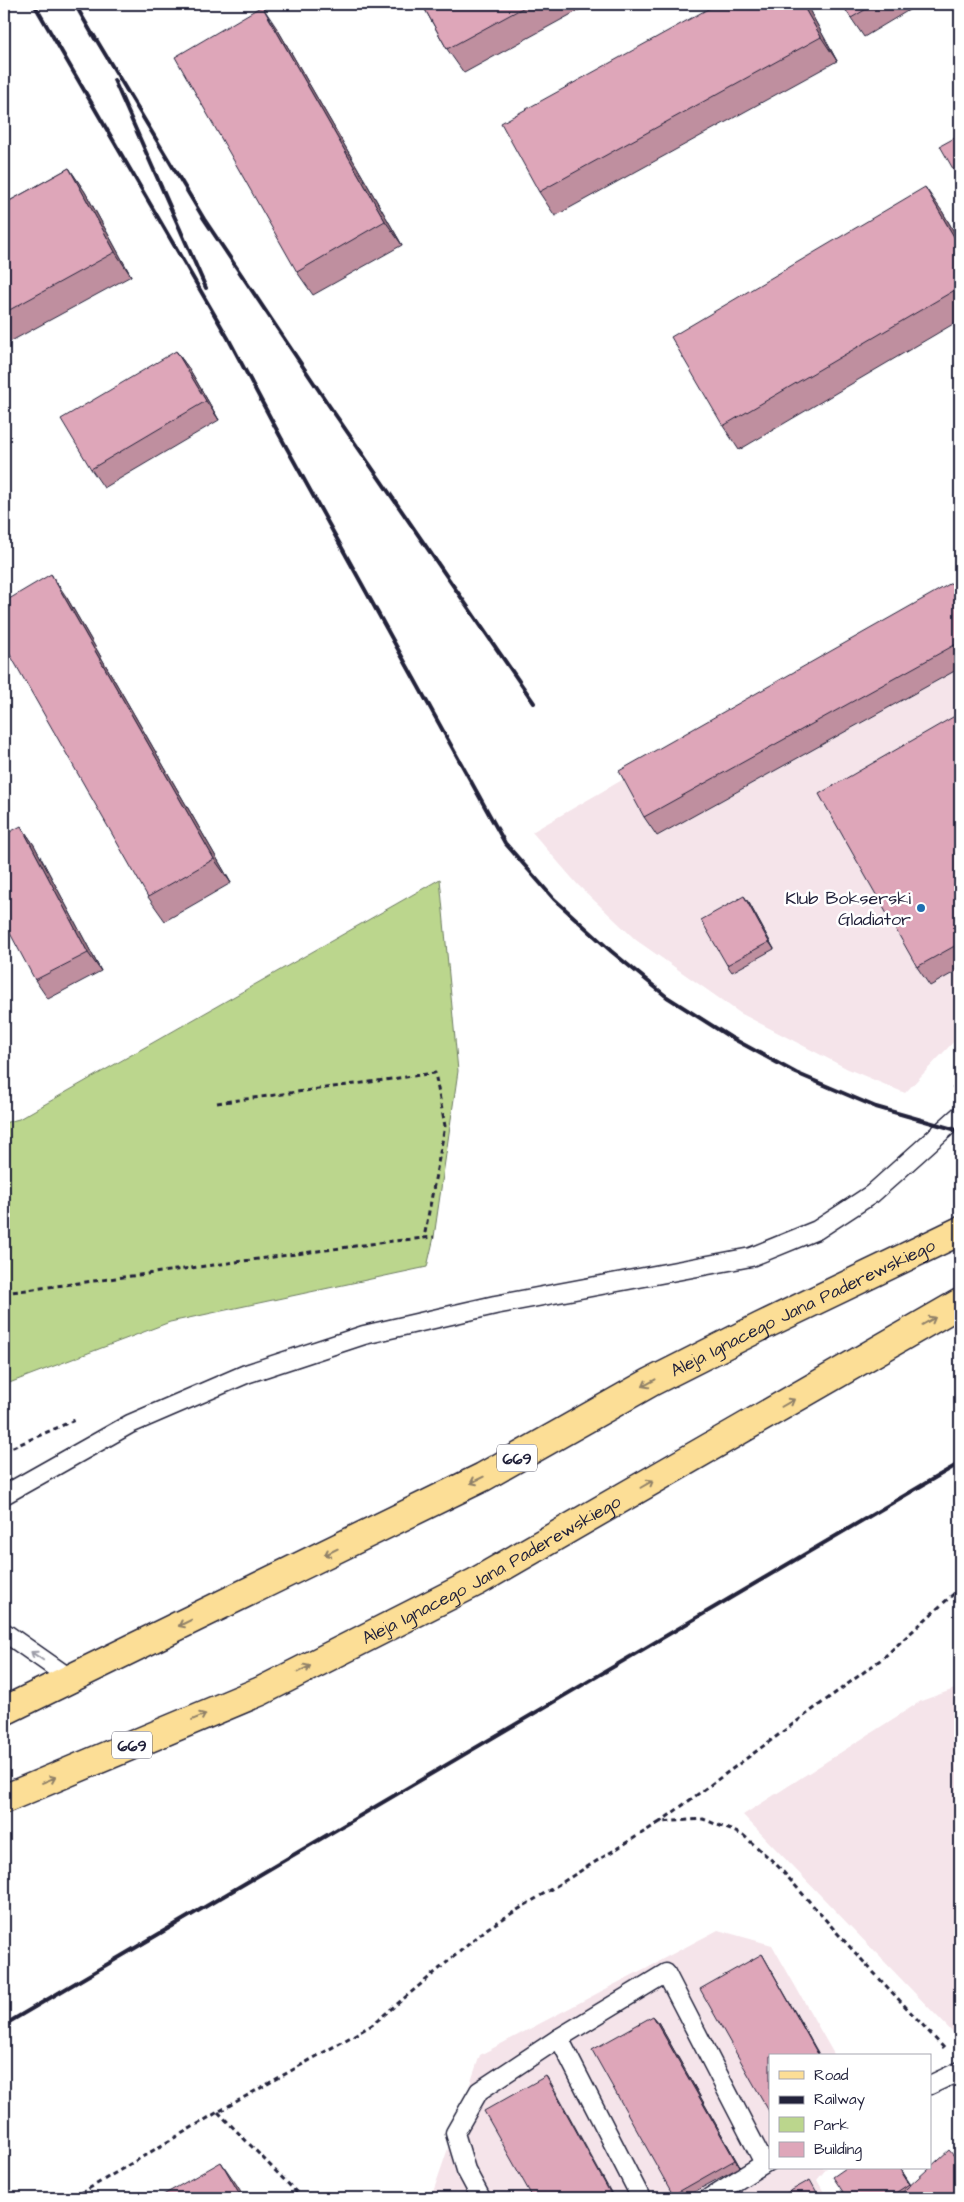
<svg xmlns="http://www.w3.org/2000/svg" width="964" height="2202" viewBox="0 0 964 2202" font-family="'Architects Daughter',sans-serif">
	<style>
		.built { fill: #f5e4ea }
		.green { fill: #bbd68d; stroke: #6e7c64 }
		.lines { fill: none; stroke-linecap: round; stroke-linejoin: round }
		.lane-casing { stroke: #22223b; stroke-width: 21 }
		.primary-casing { stroke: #22223b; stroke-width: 31 }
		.path { stroke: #22223b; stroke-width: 3; stroke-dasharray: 5 4; stroke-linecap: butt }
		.lane { stroke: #fff; stroke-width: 18 }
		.primary { stroke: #fcde96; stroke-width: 28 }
		.rail { stroke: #22223b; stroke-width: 4 }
		.wall { fill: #bf8f9f; stroke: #22223b }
		.shaded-wall { fill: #9b7482; stroke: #22223b }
		.building { fill: #dea6b9; stroke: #22223b }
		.oneway { stroke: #8f8068 }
		.oneway2 { stroke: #9c9ca7 }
		.poi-dot { fill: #1f6fb2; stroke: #fff; stroke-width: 2 }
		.labels { text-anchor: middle; stroke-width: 5; stroke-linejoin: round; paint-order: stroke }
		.shield { fill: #fff; stroke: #646476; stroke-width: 1 }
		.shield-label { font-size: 16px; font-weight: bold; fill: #22223b }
		.poi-label { font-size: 18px; fill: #22223b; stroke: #fff; text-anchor: end }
		.street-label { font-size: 18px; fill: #22223b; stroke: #fff }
	</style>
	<rect width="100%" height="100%" fill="#fff"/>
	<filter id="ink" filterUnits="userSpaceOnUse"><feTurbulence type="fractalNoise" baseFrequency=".02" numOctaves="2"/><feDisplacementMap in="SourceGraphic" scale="10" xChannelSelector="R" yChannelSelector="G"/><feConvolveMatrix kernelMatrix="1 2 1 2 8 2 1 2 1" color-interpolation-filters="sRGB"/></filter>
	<g filter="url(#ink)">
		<g class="built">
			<polygon points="960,585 960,1035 905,1093 848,1069 740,1013 636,940 578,885 532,832"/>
			<polygon points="960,1687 960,2040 743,1815 921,1701"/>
			<polygon points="718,1930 772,1945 835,2056 770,2056 770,2168 827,2168 817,2180 827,2198 431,2198 480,2055"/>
		</g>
		<polygon class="green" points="440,879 458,1071 434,1237 427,1267 170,1322 4,1385 4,1123 19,1119"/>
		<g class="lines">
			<g class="lane-casing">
				<g id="lane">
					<polyline points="4,1495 130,1424 246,1374 364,1335 495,1305 751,1257 817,1230 872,1194 960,1115"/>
					<polyline points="4,1632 71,1679"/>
					<polyline points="559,2038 641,2198"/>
					<polyline points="930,2085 960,2071"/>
					<polyline points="481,2198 466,2170 455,2133 479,2091 559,2038 666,1973 764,2163"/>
					<polyline points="709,2198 770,2160"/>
				</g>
			</g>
			<g class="primary-casing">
				<g id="primary">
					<path id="s1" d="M4,1711L483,1477L651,1382L760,1327L960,1231"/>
					<path id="s2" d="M4,1799L261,1691L476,1582L960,1303"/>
				</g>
			</g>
			<g class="path">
				<polyline points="953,1088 960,1081"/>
				<polyline points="217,1103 435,1073 445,1126 424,1238"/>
				<polyline points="4,1293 393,1241 434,1237"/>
				<polyline points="4,1451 77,1419"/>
				<polyline points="944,2048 848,1945 776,1864 743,1835 703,1819 660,1822 883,1658 960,1588"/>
				<polyline points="218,2112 302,2198"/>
				<polyline points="73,2198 218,2112 372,2025 488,1928 660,1822"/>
			</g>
			<use href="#lane" class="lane"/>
			<use href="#primary" class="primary"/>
			<g class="rail">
				<polyline points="34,4 228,338 279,434 505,843 554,899 611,951 667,997 730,1037 796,1073 876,1107 960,1131"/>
				<polyline points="75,4 95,39"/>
				<polyline points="93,34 204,219 328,404 534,703"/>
				<polyline points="114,80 206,288"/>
				<polyline points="4,2025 960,1463"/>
			</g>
		</g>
		<g class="wall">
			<polygon points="422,4 590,4 464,73 447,49"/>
			<polygon points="806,4 837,61 555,216 539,192"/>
			<polygon points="842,4 919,4 864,37 851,18"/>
			<polygon points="278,30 402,245 313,295 297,272"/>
			<polygon points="69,168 85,192 131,276 4,345 4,204"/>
			<polygon points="942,211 960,242 960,320 739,450 723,426"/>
			<polygon points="176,351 190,370 219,420 104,488 91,469"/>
			<polygon points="960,578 960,668 657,836 644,817"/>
			<polygon points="67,598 231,883 165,921 148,897"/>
			<polygon points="960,713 960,969 930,986 917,967"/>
			<polygon points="21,826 34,845 101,971 48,999 35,980"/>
			<polygon points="749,903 774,949 732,972 727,965"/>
			<polygon points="653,2016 658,2022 740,2167 683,2198 676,2198 673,2195"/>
			<polygon points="900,2168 911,2185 960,2198 847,2198"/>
		</g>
		<g class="shaded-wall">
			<polygon points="802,4 806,4 837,61 821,37"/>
			<polygon points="262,6 278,30 402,245 385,221"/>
			<polygon points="69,168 85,192 131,276 115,252"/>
			<polygon points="925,187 942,211 960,242 960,247"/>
			<polygon points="176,351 190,370 219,420 206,401"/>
			<polygon points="51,574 67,598 231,883 214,859"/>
			<polygon points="21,826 34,845 101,971 88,953"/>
			<polygon points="744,896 749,903 774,949 769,942"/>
			<polygon points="762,1954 766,1961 820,2056 819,2056"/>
			<polygon points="653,2016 658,2022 740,2167 735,2160"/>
			<polygon points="546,2076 551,2083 614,2198 613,2198"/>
			<polygon points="221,2162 237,2185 245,2198 242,2198"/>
			<polygon points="899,2168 900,2168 918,2197 909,2184"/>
		</g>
		<g class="building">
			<polygon points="422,4 530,4 447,49"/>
			<polygon points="717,4 802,4 821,37 539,192 501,123"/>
			<polygon points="842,4 875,4 851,18"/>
			<polygon points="262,6 385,221 297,272 175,57"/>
			<polygon points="960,135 960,181 940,146"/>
			<polygon points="69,168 115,252 4,313 4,204"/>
			<polygon points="925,187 960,247 960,287 723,426 671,337"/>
			<polygon points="176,351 206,401 91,469 61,419"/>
			<polygon points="51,574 214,859 148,897 4,644 4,602"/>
			<polygon points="960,578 960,642 644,817 619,771"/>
			<polygon points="960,713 960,943 917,967 819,794"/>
			<polygon points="21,826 88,953 35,980 4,922 4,835"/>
			<polygon points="744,896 769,942 727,965 701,920"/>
			<polygon points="762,1954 819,2056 770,2056 770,2113 700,1989"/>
			<polygon points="653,2016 735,2160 673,2195 592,2050"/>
			<polygon points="546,2076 613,2198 533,2198 484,2111"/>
			<polygon points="949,2150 960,2163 960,2198 896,2198"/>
			<polygon points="221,2162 242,2198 158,2198"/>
			<polygon points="846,2168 899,2168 909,2184 888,2198 847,2198 833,2177"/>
			<polygon points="810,2180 820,2198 778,2198"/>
		</g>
		<defs><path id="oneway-shaft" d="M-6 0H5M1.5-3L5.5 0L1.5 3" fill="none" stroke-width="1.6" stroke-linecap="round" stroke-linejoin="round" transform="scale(1.25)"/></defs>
		<g class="oneway">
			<use href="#oneway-shaft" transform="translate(929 1321) rotate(-30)"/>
			<use href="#oneway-shaft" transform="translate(649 1383) rotate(151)"/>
			<use href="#oneway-shaft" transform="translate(788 1403) rotate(-30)"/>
			<use href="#oneway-shaft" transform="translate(477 1480) rotate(154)"/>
			<use href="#oneway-shaft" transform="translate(647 1484) rotate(-30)"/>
			<use href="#oneway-shaft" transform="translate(331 1552) rotate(154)"/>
			<use href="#oneway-shaft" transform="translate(185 1623) rotate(154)"/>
			<use href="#oneway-shaft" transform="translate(304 1669) rotate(-27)"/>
			<use href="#oneway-shaft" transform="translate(199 1717) rotate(-23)"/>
			<use href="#oneway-shaft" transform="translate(49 1780) rotate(-23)"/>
		</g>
		<use class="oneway2" href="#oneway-shaft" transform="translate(37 1656) rotate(-145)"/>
	</g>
	<circle class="poi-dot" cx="921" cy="908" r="5"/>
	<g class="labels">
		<g class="shield">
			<rect x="497" y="1444.5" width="40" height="27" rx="4"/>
			<rect x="112" y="1731.5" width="40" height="27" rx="4"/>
		</g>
		<g class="shield-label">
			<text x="517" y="1464">669</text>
			<text x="132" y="1751">669</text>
		</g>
		<g class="poi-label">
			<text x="911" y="904">Klub Bokserski<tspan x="911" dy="21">Gladiator</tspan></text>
		</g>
		<g class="street-label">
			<text dy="6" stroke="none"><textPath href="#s1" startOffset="895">Aleja Ignacego Jana Paderewskiego</textPath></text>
			<text dy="6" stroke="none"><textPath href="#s2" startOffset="539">Aleja Ignacego Jana Paderewskiego</textPath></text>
		</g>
	</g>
	<rect width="964" height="2202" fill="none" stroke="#fff" stroke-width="20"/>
	<rect x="10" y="10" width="944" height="2182" fill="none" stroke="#22223b" stroke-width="2" filter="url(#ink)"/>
	<rect x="769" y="2054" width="162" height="115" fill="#ffffff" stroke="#a7a7b1"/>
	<rect x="779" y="2071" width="25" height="8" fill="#fcde96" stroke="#a7a7b1"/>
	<text x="814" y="2080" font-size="15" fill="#22223b">Road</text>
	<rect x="779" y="2096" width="25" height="8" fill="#22223b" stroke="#a7a7b1"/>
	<text x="814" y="2104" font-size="15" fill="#22223b">Railway</text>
	<rect x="779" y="2117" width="25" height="15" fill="#bbd68d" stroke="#a7a7b1"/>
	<text x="814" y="2130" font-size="15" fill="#22223b">Park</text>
	<rect x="779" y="2142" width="25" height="15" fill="#dea6b9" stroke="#a7a7b1"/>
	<text x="814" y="2154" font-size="15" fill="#22223b">Building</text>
</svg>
